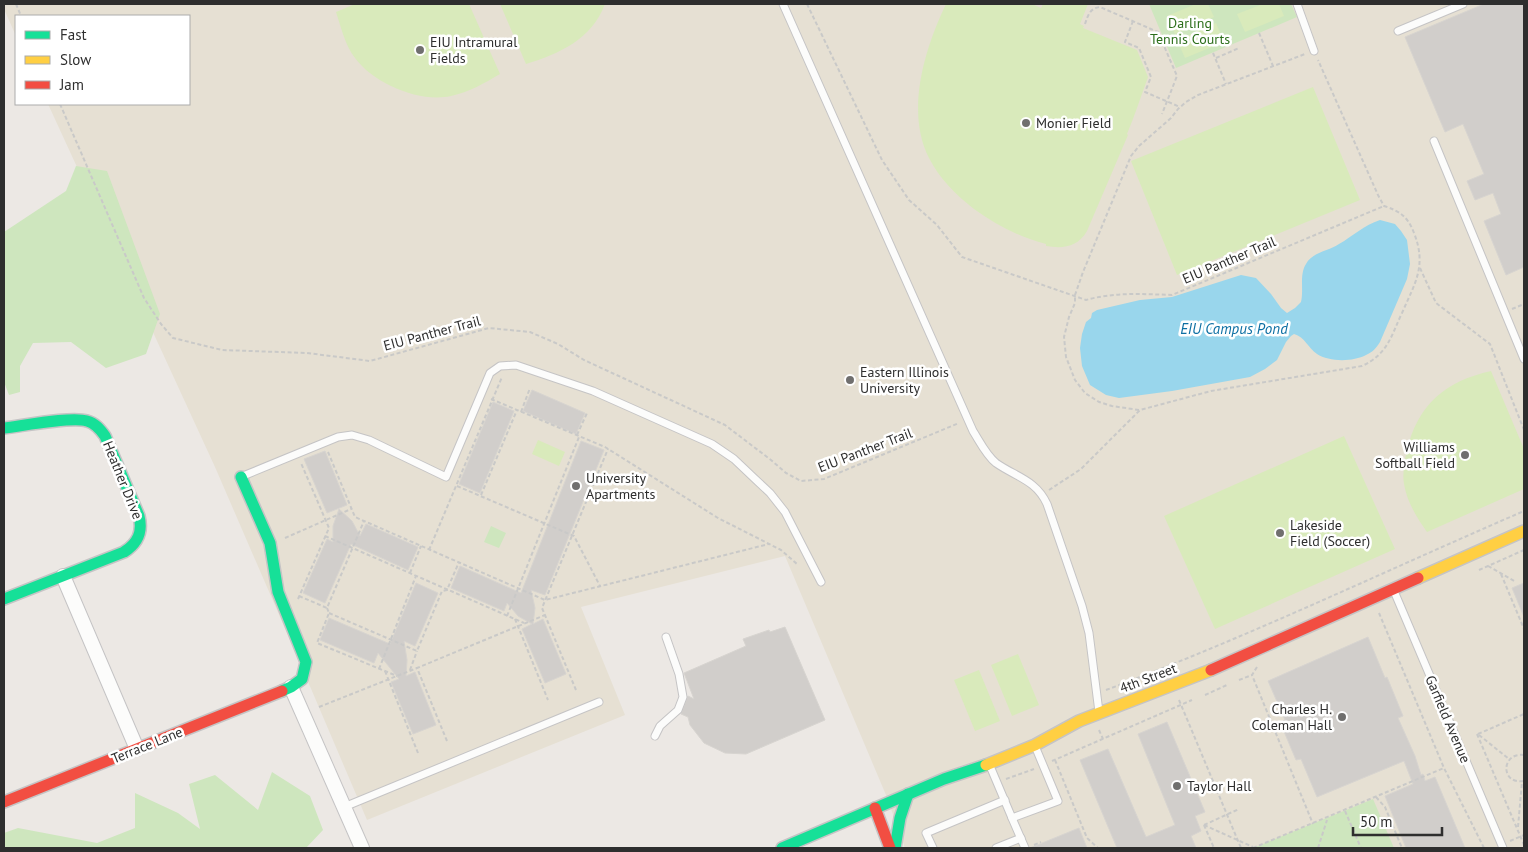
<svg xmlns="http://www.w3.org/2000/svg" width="1528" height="852" viewBox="0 0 1528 852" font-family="'PT Sans',sans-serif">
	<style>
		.education { fill: #e6e0d3 }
		.green { fill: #cee6be }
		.pitch { fill: #d9eabb }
		.water { fill: #99d6ec }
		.building { fill: #d1cecb; stroke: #d7d4d0 }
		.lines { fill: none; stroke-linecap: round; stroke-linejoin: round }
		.lane-casing { stroke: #c5c4c5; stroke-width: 9 }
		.street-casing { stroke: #c5c4c5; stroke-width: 16 }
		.fast-casing { stroke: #c5c4c5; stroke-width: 14 }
		.slow-casing { stroke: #c5c4c5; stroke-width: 14 }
		.jam-casing { stroke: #c5c4c5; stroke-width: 14 }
		.path { stroke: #c9c9c8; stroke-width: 2; stroke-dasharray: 4 2.5; stroke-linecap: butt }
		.lane { stroke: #fcfcfb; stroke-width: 7 }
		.street { stroke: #fcfcfb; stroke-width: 14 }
		.fast { stroke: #16e098; stroke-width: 11 }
		.slow { stroke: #ffcf43; stroke-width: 11 }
		.jam { stroke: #f24e42; stroke-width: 11 }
		.poi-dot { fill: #706f6e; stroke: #fff; stroke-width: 2 }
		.labels { text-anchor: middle; stroke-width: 5; stroke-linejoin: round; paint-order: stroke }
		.park-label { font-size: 14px; fill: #2c6e1b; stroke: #fff }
		.poi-label { font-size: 14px; fill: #2e2e2e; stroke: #fff; text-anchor: start }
		.street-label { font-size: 14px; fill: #2e2e2e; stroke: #fff }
		.water-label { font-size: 15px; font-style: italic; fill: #0d6fa3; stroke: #fff }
	</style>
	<rect width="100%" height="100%" fill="#ece8e4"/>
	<polygon class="education" points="4,4 1524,4 1524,848 905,848 886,795 785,556 581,607 625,715 367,820 312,691 215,467 48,104 189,104 189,16 16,16 16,36 4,9"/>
	<g class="green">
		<polygon points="1149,4 1291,4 1297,17 1176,68"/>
		<polygon points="76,166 107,171 160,314 146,354 106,368 71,342 33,343 20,366 20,392 9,395 4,382 4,232 66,191"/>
		<polygon points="491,526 506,533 499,548 484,542"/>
		<polygon points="272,772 310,796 323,830 306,848 4,848 4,833 18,828 97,843 135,828 135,793 178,813 200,829 189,784 215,775 258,810"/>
		<polygon points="1373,799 1394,848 1253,848"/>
	</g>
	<g class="pitch">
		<path d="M355,4H469L500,74C485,83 469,92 451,96C420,103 374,84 355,58C345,45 341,27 336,12Z"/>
		<path d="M500,4H605C592,39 559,54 526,64Z"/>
		<path d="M946,4H1032L1041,8L1043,4H1088L1080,24L1084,26L1083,28L1137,50L1148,77C1141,96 1135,115 1127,134L1128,135L1087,231C1078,247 1063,249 1046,246V244C1019,237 996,225 974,209C956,195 939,178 929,158C905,111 925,48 946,4Z"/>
		<polygon points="1196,4 1208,4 1214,17 1175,34 1167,16"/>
		<polygon points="1263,4 1279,4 1284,16 1245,32 1237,14"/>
		<polygon points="1216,23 1224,42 1185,58 1177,40"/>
		<polygon points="1313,87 1360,200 1177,275 1131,161"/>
		<path d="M1491,371L1524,449V489L1427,532C1417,518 1407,502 1404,484C1402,473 1405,460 1407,450C1418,404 1446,381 1491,371Z"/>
		<polygon points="1344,436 1395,549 1215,629 1164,516"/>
		<polygon points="538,440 565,452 559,466 532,454"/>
		<polygon points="1018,654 1039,705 1012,716 991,665"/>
		<polygon points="979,670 1000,721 975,731 954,680"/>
	</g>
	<path class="water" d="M1380,220L1395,224L1401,231L1407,240L1410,264L1407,279L1380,342C1376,348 1373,352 1366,355C1353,362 1329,362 1317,354C1308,348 1305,337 1294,334L1291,336L1286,342L1277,360L1265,369L1250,377L1172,391L1119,398L1106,395L1090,385L1082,366L1080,348L1082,334L1086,322L1091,318L1092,313L1097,310L1140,300L1172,297L1241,275L1256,278L1271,294L1281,308L1287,313L1295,308L1301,302C1304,290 1299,275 1306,264C1312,252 1329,251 1339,244C1353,236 1364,225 1380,220Z"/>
	<g class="building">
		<polygon points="1484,4 1524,4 1524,267 1506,275 1484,221 1501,214 1493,193 1475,200 1467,181 1484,174 1463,124 1445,132 1405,37"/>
		<polygon points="532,390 585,413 576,434 523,411"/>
		<polygon points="493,402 514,411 480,493 459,484"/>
		<polygon points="581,441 604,450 545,595 531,590 535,608 533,624 543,619 566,674 545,683 522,629 532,624 518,616 507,603 504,611 451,588 460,566 521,593"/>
		<polygon points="325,451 347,505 327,513 304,459"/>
		<polygon points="339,509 352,521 360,536 366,524 418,547 408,570 351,544 325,603 303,593 327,539 333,542 333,526"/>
		<polygon points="416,583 438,593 415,646 404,641 407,660 406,676 415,672 436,725 413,734 391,682 399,679 378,653 374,663 320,640 329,618 390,644"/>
		<polygon points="1524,583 1524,617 1512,588"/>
		<polygon points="785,627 825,720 746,754 725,753 704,743 690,725 688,717 681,714 688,696 694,699 684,673 746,646 743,639 769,630 770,632"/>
		<polygon points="1368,637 1385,678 1387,677 1403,716 1398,718 1415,756 1421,775 1423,774 1425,781 1435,777 1465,848 1406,848 1385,796 1413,784 1404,761 1317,797 1301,759 1296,760 1280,722 1285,720 1268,681"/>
		<polygon points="1167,722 1205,812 1195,816 1201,831 1191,836 1196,848 1117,848 1080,760 1108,749 1146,837 1175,825 1138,734"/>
		<polygon points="1079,828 1087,848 1030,848"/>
	</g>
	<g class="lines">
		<g class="lane-casing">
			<g id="lane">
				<path d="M783,4L973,431C980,442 986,455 996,463C1016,477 1036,480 1047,504L1082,606L1089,633L1099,712"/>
				<polyline points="1297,4 1314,51"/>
				<polyline points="1398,31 1463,4"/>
				<polyline points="1434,141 1524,359"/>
				<polyline points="243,476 338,437 352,435 369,440 446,477 490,373 500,366 516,365 593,391 712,444 734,459 754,478 770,493 785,512 821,582"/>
				<polyline points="1394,591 1503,848"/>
				<polyline points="655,736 660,726 678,710 683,697 679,674 666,637"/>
				<polyline points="990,766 1012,818 1058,801 1035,746"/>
				<polyline points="344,807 599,702"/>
				<polyline points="1012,818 1025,848"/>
				<polyline points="933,848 926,833 1005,800"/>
				<polyline points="996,848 1021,838"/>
			</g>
		</g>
		<g class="street-casing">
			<g id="street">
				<polyline points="63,576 137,749"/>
				<polyline points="291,687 362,848"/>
			</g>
		</g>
		<g class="fast-casing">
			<g id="fast">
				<path d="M4,428C22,426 72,416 87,421C95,423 100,429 105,436L139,516C143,532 138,543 124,552L4,599"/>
				<polyline points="241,477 270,543 278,592 306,662 302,679 291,687 282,691"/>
				<polyline points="782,848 944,779 986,765"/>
				<polyline points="895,848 900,818 908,794"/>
			</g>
		</g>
		<g class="slow-casing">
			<g id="slow">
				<polyline points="1418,578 1524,531"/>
				<polyline points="986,765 1035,745 1079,721 1211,670"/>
			</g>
		</g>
		<g class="jam-casing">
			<g id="jam">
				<polyline points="1211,670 1418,578"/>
				<polyline points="4,802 282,691"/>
				<polyline points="875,808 890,848"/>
			</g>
		</g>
		<g class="path">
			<polyline points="16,4 21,16"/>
			<path d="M807,4L882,160L909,200L937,225L962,257L1086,300C1114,292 1143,294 1172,295L1384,206"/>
			<polyline points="1133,21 1125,42 1139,48 1151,77 1145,92 1180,107"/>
			<path d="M1085,24C1088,15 1090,8 1100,7L1158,32L1177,76L1162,114"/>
			<polyline points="1259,33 1273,66"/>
			<polyline points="1213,53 1226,84"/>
			<polyline points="1216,58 1239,48"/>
			<polyline points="60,104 144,298 161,324 173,338 222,350 307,353 370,361 489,328 530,332 558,344 584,360 725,425 771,460 786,473 801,481 824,479 959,423"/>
			<polyline points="1420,268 1436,303 1490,344 1524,430"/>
			<polyline points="1512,309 1524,304"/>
			<polyline points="491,399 605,447 718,518 781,550 797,564"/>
			<polyline points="1139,410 1112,406 1099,402 1085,393 1075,380 1066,357 1064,337 1069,317 1075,303 1075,295 1083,272 1131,156 1139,146 1171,118 1178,109 1186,102 1198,95 1305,54"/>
			<polyline points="521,412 530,388"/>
			<polyline points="577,435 587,413"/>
			<polyline points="328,452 355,517 545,600 769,544"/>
			<polyline points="457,486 574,536 600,586"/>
			<path d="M1049,490L1081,469L1140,410L1211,391L1362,366C1388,354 1391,336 1402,313C1415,283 1427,266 1414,233C1408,217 1400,211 1384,206L1378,195L1318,60"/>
			<polyline points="481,495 517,410"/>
			<polyline points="325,536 524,623"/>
			<polyline points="285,538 351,509"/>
			<polyline points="429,550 502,377"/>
			<polyline points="1488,566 1516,582"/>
			<polyline points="1479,570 1524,550"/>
			<polyline points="410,573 421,546"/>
			<polyline points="1501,574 1524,629"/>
			<polyline points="299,596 327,608 364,521"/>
			<polyline points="298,599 329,528 301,463"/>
			<polyline points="327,608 329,613 317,643 397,676"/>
			<polyline points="329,613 417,651 442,591 447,590 459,562"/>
			<polyline points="1379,613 1444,768 1484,848"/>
			<polyline points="507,616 579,437"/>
			<polyline points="515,619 548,700"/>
			<polyline points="1257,667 1252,675 1313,824"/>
			<polyline points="379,669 416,576"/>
			<polyline points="410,670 417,651"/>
			<polyline points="385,671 418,753"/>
			<polyline points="1239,680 1252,675"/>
			<polyline points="576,690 542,608 608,449"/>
			<path d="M1106,690C1248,637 1385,571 1524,511"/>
			<polyline points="1205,695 1227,685"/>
			<polyline points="1179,700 1241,848"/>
			<polyline points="319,707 417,668"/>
			<polyline points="1099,730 1103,739"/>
			<polyline points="1477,734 1524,845"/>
			<polyline points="1478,734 1524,714"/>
			<polyline points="1479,735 1509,759"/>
			<polyline points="447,741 417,668 545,615"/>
			<path d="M1524,755C1501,752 1500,785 1524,781"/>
			<polyline points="1055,760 1087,838 1098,848"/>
			<polyline points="1052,761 1192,700"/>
			<polyline points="1006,779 1034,769"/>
			<polyline points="1376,797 1385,807 1402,848"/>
			<polyline points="1345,811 1361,848"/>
			<polyline points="1204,825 1253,847"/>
			<polyline points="1204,825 1239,809"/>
			<polyline points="1204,825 1214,848"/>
			<polyline points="1518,827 1522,782"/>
			<polyline points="1510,841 1524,835"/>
			<polyline points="1034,845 1041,842"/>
			<polyline points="1253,848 1444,768"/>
			<polyline points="1318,848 1327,820"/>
		</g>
		<use href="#lane" class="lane"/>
		<use href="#street" class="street"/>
		<use href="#fast" class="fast"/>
		<use href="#slow" class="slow"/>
		<use href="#jam" class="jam"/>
	</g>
	<g class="poi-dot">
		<circle cx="420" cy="50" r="5"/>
		<circle cx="1026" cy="123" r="5"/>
		<circle cx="850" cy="380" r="5"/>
		<circle cx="1465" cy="455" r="5"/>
		<circle cx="576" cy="486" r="5"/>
		<circle cx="1280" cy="533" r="5"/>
		<circle cx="1342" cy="717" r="5"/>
		<circle cx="1177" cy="786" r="5"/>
	</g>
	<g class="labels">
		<g class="park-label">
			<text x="1190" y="28">Darling<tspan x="1190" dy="16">Tennis Courts</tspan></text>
		</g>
		<g class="poi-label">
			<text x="430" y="47">EIU Intramural<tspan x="430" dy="16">Fields</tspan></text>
			<text x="1036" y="128">Monier Field</text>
			<text x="860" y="377">Eastern Illinois<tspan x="860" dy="16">University</tspan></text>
			<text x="1455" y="452" text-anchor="end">Williams<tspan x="1455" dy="16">Softball Field</tspan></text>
			<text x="586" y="483">University<tspan x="586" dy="16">Apartments</tspan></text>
			<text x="1290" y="530">Lakeside<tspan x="1290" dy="16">Field (Soccer)</tspan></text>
			<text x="1332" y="714" text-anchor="end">Charles H.<tspan x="1332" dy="16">Coleman Hall</tspan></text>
			<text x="1187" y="791">Taylor Hall</text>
		</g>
		<g class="street-label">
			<text transform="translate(1229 260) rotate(-23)" y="5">EIU Panther Trail</text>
			<text transform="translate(432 333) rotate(-15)" y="5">EIU Panther Trail</text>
			<text transform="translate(865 450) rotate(-21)" y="5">EIU Panther Trail</text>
			<text transform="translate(123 480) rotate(68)" y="5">Heather Drive</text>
			<text transform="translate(1148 678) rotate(-21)" y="5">4th Street</text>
			<text transform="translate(1448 719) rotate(67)" y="5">Garfield Avenue</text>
			<text transform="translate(147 745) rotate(-22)" y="5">Terrace Lane</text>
		</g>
		<g class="water-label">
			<text x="1234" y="334">EIU Campus Pond</text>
		</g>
	</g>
	<rect width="1528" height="852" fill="none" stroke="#2e2e2e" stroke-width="10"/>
	<rect x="15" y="15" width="175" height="90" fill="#ffffff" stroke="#ababab"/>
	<rect x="25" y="31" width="25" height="8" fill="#16e098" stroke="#ababab"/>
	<text x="60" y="40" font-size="15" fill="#2e2e2e">Fast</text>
	<rect x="25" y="56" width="25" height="8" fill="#ffcf43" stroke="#ababab"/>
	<text x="60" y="65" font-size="15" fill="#2e2e2e">Slow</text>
	<rect x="25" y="81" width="25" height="8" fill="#f24e42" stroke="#ababab"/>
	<text x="60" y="90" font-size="15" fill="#2e2e2e">Jam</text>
	<path d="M1353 827v8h89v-8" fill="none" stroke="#2e2e2e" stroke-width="2.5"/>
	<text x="1360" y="827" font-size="15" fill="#2e2e2e" stroke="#ffffff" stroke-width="4" paint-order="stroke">50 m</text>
</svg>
